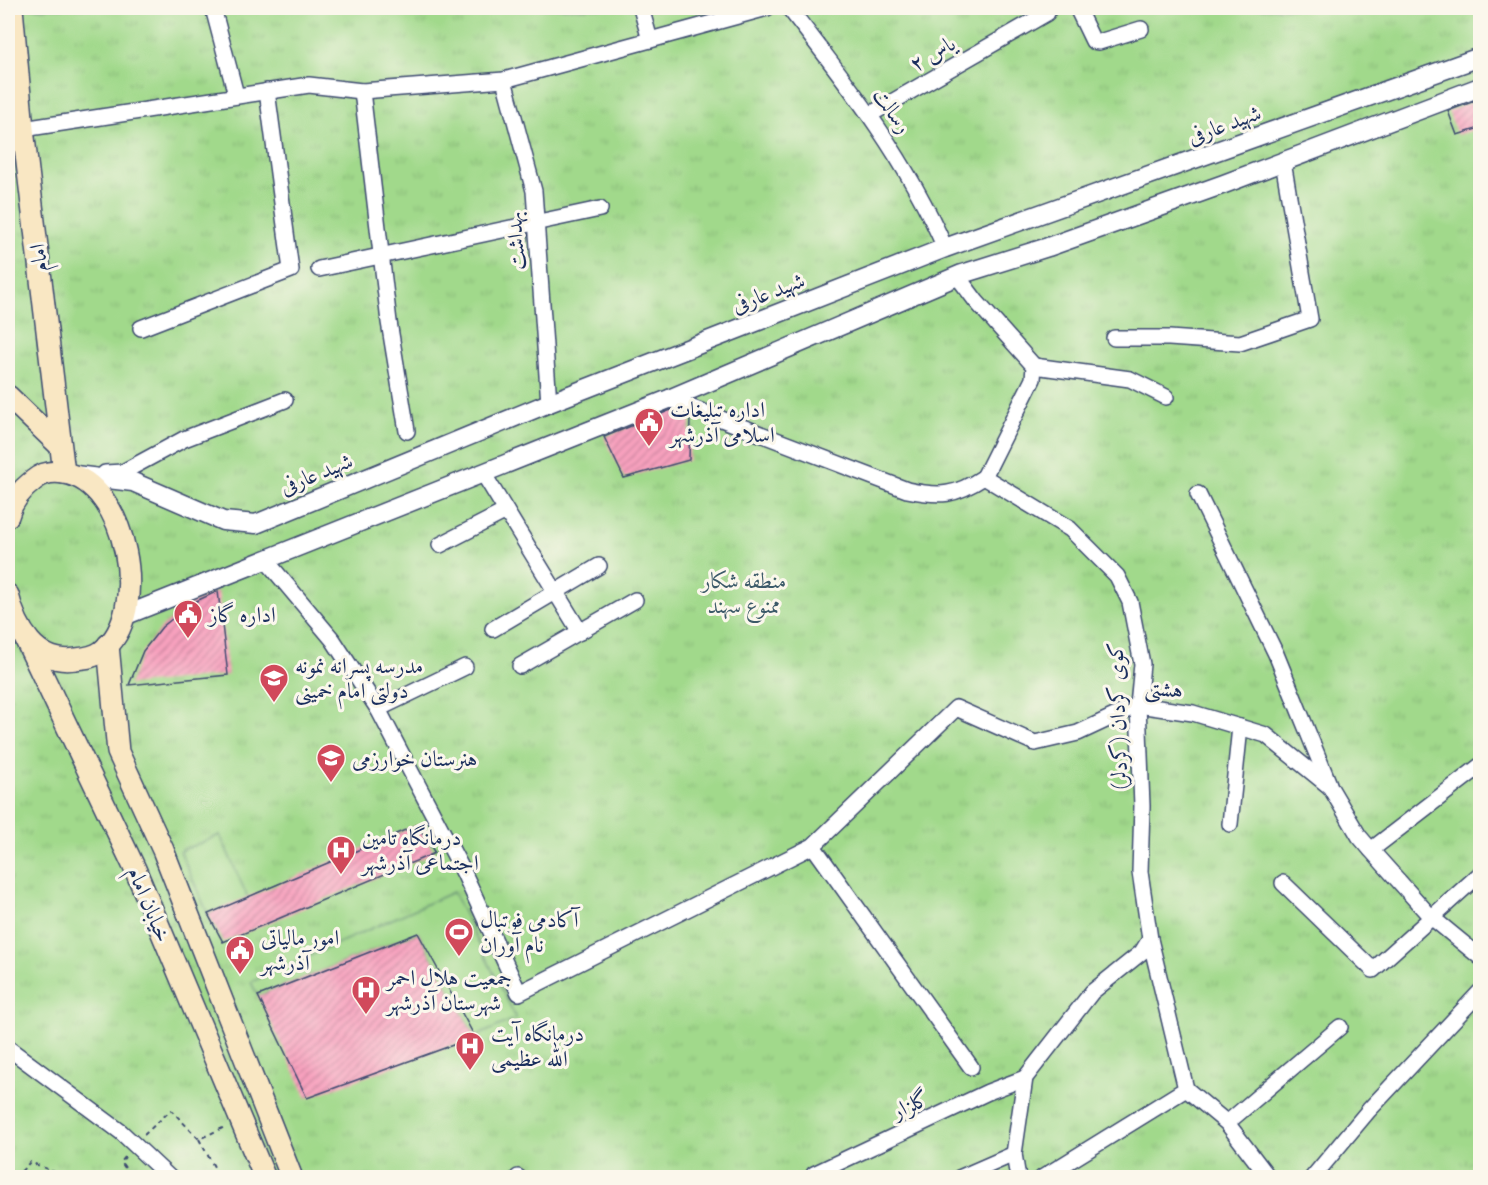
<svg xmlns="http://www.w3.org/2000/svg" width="1488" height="1185" viewBox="0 0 1488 1185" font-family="'Sorts Mill Goudy',Amiri,serif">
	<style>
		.park { fill: url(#park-tufts); stroke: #5e8474; stroke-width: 1.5 }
		.pitch { fill: #a1d98b; stroke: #5e8474; stroke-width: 1.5 }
		.building { fill: url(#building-hatch) }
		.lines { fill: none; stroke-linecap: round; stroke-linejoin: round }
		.minor-casing { stroke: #3c4a6f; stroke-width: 18 }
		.tertiary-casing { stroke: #3c4a6f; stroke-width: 21 }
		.secondary-casing { stroke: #3c4a6f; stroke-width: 24 }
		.path { stroke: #3c4a6f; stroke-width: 2; stroke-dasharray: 4.5 4.5; stroke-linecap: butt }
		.minor { stroke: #fff; stroke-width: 15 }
		.tertiary { stroke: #fff; stroke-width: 18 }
		.secondary { stroke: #f9e7c3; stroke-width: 21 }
		.labels { text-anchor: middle; stroke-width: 6; stroke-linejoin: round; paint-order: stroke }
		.street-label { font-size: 22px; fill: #1b2f5e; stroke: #fbf7ec }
		.poi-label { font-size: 22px; fill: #1b2f5e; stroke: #fbf7ec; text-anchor: start }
		.park-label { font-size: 22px; fill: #3c5a69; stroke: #fbf7ec }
	</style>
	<defs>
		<pattern id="park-tufts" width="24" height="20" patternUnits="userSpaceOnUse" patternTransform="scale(1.5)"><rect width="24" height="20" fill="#a1d98b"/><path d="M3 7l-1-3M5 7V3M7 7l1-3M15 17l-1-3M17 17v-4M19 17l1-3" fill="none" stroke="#8abb7a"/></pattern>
		<pattern id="building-hatch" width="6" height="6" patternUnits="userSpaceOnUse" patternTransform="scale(1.5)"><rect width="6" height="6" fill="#f8a1be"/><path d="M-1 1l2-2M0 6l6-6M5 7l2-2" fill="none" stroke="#c8849e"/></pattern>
	</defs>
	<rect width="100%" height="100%" fill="#fbf7ec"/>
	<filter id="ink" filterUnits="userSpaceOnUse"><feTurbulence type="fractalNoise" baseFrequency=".0167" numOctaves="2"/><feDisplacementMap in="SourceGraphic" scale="12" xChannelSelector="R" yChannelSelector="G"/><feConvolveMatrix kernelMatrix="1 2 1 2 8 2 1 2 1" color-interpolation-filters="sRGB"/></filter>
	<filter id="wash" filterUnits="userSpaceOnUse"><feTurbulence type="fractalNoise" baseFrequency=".008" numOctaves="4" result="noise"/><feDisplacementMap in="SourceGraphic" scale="24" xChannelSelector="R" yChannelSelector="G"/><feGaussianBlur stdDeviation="1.35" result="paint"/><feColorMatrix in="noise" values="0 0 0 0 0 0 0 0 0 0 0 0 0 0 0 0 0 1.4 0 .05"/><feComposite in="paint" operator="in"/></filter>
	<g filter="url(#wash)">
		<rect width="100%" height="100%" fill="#f6e6d0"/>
		<rect class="park" x="8" y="8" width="1472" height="1169"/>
		<g class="pitch">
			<polygon points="220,835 248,898 208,914 180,851"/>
			<polygon points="453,892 516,1018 475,1037 418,933 258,996 251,982"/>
		</g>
		<g id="blocks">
			<g class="building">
				<polygon points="1480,99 1480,128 1457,135 1448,111"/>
				<polygon points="671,410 690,418 689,460 624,478 604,437"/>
				<polygon points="218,591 228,675 129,685 143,651 162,627 192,603"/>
				<polygon points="417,825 435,853 223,942 208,914"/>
				<polygon points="418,933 475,1037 307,1098 258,996"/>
			</g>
		</g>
	</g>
	<g filter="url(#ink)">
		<use href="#blocks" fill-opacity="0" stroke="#3c4a6f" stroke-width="1.5"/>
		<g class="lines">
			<g class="minor-casing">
				<g id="minor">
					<polyline points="213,8 236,95"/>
					<polyline points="641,8 650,40"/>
					<path d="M789,8C848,84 907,159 945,248"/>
					<polyline points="1077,8 1093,41 1099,42 1141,29"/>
					<polyline points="504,80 534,191 549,403"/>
					<polyline points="362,91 389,322 407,431"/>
					<polyline points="871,114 1047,13"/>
					<polyline points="23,129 309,85 362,91 504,80 767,8"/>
					<polyline points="319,269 600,209"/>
					<polyline points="958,277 976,301 1034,366 1033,379 984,477 1070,529 1117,576 1130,602 1142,664 1138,705 1142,806 1140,872 1150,939 1142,952 1092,992 1025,1078 1014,1154 1018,1178"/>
					<polyline points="141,328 291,270 267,91"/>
					<polyline points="1114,338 1169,338 1240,343 1310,319 1283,162"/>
					<polyline points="1034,366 1130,379 1166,397"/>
					<path d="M669,399L907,490C941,497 955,496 984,477"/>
					<polyline points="105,473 123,472 184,439 285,400"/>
					<polyline points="483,473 580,632"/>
					<polyline points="1198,494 1276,654 1329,784"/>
					<polyline points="440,545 506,511"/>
					<polyline points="265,559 333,640 378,709 464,873 519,993 813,846 956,708 1035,743 1078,733 1138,705 1193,713 1266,735 1330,787 1359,836 1371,850 1430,916 1480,957"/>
					<polyline points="493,629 599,566"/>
					<polyline points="520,666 635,600"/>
					<polyline points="378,709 465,667"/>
					<polyline points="1230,824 1240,727"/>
					<polyline points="813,846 971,1067"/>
					<polyline points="1371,850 1480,766"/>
					<polyline points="1283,883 1373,970 1480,874"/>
					<polyline points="8,1048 121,1132 170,1178"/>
					<polyline points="1186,1089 1227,1123 1269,1178"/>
					<polyline points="1227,1123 1340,1027"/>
					<polyline points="814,1174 988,1092 1025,1078"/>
					<polyline points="518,1178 518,1177"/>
					<polyline points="959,1178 1014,1154"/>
					<polyline points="1042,1178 1186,1089 1150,939"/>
					<polyline points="1312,1178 1369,1110 1480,992"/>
				</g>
			</g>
			<g class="tertiary-casing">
				<g id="tertiary">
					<polyline points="75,475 133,482 223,521 256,524 549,403 945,248 1480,57"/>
					<polyline points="124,616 669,399 962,274 1048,247 1224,184 1480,87"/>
				</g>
			</g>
			<g class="secondary-casing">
				<g id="secondary">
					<polyline points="12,8 23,129 64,473"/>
					<polyline points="8,396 59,445"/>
					<path d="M8,516C12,502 22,489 34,480C42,473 53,471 64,473C127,483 152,613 102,651C95,657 85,658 76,659C36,665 16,628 8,595"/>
					<polyline points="24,636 135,869 265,1178"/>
					<polyline points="108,645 118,752 163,850 292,1178"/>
				</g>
			</g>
			<g class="path">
				<polyline points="144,1135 171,1110 199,1139 225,1127"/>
				<polyline points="199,1139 220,1178"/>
				<polyline points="125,1157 121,1162 132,1178"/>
				<polyline points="15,1178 30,1162 69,1178"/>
			</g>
			<use href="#minor" class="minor"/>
			<use href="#tertiary" class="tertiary"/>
			<use href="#secondary" class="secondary"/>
		</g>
	</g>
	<defs>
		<g id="civic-pin" transform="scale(1.5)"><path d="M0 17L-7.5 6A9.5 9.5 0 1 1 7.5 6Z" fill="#d1495b" stroke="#fbf7ec"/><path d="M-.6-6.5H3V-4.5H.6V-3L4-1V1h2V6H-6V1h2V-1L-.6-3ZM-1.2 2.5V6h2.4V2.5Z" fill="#fff"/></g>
		<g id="school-pin" transform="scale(1.5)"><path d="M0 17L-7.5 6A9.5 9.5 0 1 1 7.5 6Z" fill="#d1495b" stroke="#fbf7ec"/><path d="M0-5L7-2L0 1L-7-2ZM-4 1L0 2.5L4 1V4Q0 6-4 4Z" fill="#fff"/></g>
		<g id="hospital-pin" transform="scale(1.5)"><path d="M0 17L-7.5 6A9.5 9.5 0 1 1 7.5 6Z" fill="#d1495b" stroke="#fbf7ec"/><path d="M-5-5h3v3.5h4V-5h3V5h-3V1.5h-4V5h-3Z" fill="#fff"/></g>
		<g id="stadium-pin" transform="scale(1.5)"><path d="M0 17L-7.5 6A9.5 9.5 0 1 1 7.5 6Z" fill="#d1495b" stroke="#fbf7ec"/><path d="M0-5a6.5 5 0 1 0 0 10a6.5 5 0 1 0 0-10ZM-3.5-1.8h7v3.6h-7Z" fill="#fff"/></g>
	</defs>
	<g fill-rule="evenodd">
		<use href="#civic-pin" x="649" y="422"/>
		<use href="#civic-pin" x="188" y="614"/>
		<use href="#school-pin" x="274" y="678"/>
		<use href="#school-pin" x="331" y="758"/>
		<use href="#hospital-pin" x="341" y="850"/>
		<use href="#stadium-pin" x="459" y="932"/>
		<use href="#civic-pin" x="240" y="950"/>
		<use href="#hospital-pin" x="366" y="990"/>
		<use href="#hospital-pin" x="470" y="1046"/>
	</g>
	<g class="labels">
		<g class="street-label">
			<text transform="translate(932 53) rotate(-30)" y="8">یاس ۲</text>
			<text transform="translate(893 110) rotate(55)" y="8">رسالت</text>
			<text transform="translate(1224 124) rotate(-20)" y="8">شهید عارفی</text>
			<text transform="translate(515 241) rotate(-94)" y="8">بهداشت</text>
			<text transform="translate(38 258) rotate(-97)" y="8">امام</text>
			<text transform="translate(768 292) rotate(-21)" y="8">شهید عارفی</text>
			<text transform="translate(316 473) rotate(-22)" y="8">شهید عارفی</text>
			<text transform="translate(1164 688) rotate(5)" y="8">هشتی</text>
			<text transform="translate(1117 716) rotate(-92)" y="8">کوی کردان (کردلر)</text>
			<text transform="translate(150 904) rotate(67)" y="8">خیابان امام</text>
			<text transform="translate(910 1104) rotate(-25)" y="8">گلزار</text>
		</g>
		<g class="poi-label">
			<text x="670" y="417">اداره تبلیغات<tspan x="670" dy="25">اسلامی آذرشهر</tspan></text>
			<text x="209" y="622">اداره گاز</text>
			<text x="295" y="673">مدرسه پسرانه نمونه<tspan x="295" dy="25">دولتی امام خمینی</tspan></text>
			<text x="352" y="766">هنرستان خوارزمی</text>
			<text x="362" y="845">درمانگاه تامین<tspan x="362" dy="25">اجتماعی آذرشهر</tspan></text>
			<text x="480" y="927">آکادمی فوتبال<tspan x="480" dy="25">نام آوران</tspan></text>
			<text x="261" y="945">امور مالیاتی<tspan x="261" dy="25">آذرشهر</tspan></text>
			<text x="387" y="985">جمعیت هلال احمر<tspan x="387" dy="25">شهرستان آذرشهر</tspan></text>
			<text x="491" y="1041">درمانگاه آیت<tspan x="491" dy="25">الله عظیمی</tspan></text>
		</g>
		<g class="park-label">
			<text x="744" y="588">منطقه شکار<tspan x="744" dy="25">ممنوع سهند</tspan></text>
		</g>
	</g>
	<rect width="1488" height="1185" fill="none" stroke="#fbf7ec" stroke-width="30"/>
</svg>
